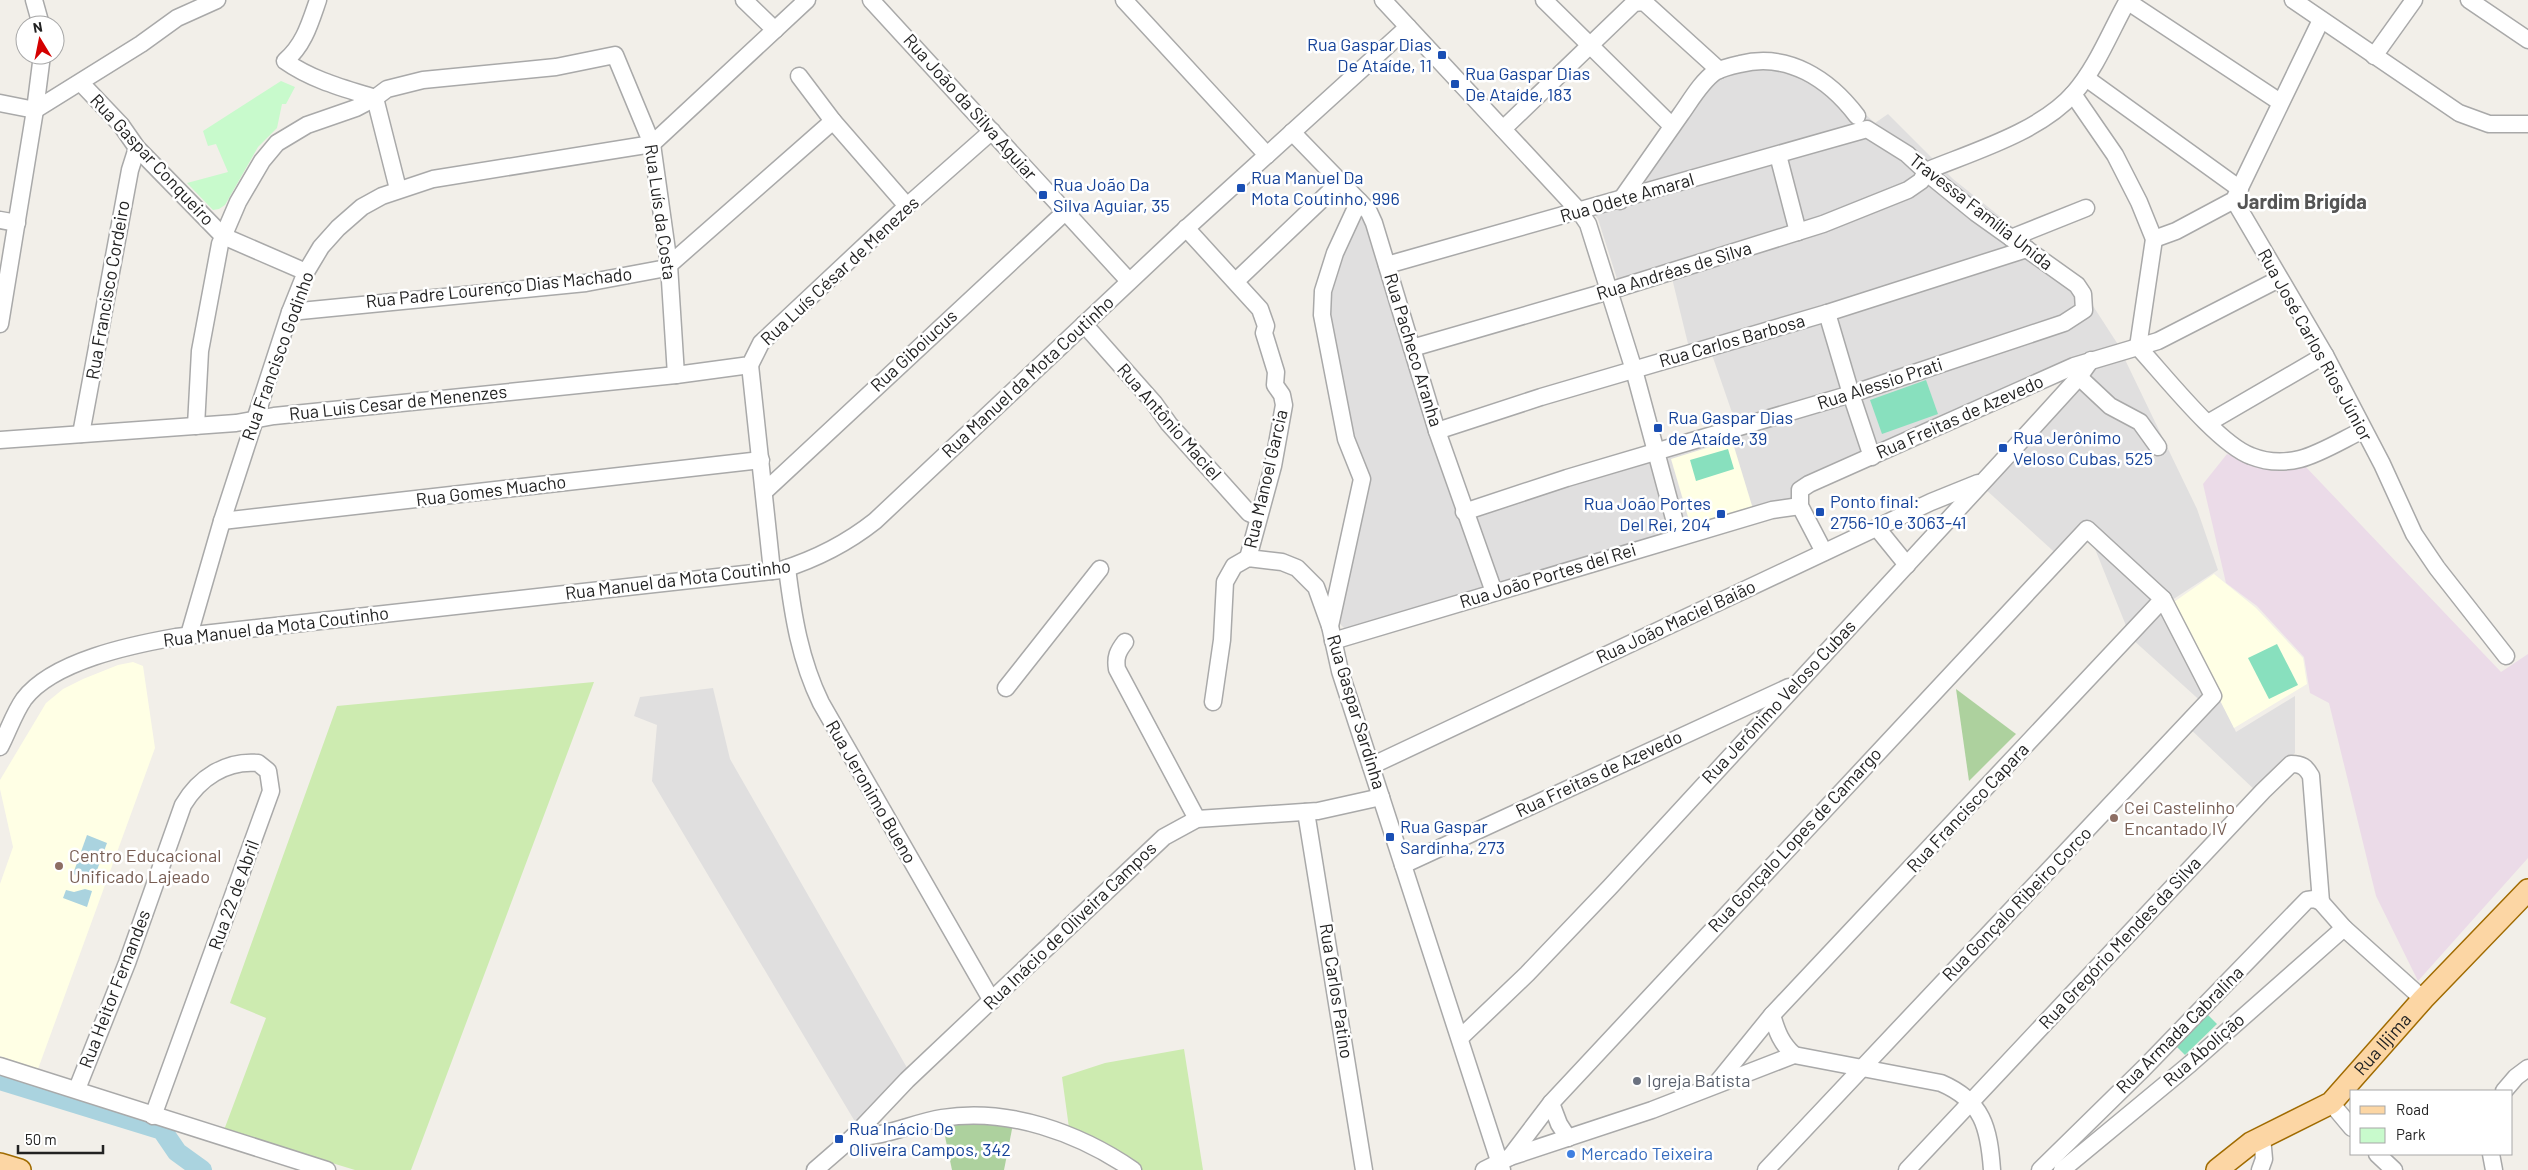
<svg xmlns="http://www.w3.org/2000/svg" width="2528" height="1170" viewBox="0 0 2528 1170" font-family="Barlow,sans-serif">
	<style>
		.residential { fill: #e0dfdf }
		.industrial { fill: #ebdbe8 }
		.education { fill: #ffffe5 }
		.grass { fill: #cdebb0 }
		.forest { fill: #add19e }
		.park { fill: #c8facc }
		.pitch { fill: #88e0be }
		.water { fill: #aad3df }
		.lines { fill: none; stroke-linecap: round; stroke-linejoin: round }
		.river { stroke: #aad3df; stroke-width: 20 }
		.minor-casing { stroke: #a9a9a9; stroke-width: 19 }
		.major-casing { stroke: #a06b00; stroke-width: 24 }
		.minor { stroke: #fff; stroke-width: 16 }
		.major { stroke: #fcd6a4; stroke-width: 21 }
		.transit-dot { fill: #1a4fb4; stroke: #fff; stroke-width: 2 }
		.education-dot { fill: #8d6e63; stroke: #fff; stroke-width: 2 }
		.worship-dot { fill: #6b7280; stroke: #fff; stroke-width: 2 }
		.shop-dot { fill: #3f7fe0; stroke: #fff; stroke-width: 2 }
		.labels { text-anchor: middle; stroke-width: 5; stroke-linejoin: round; paint-order: stroke }
		.transit-label { font-size: 18px; fill: #164399; stroke: #fff; text-anchor: start }
		.street-label { font-size: 18px; fill: #222; stroke: #fff }
		.education-label { font-size: 18px; fill: #785e54; stroke: #fff; text-anchor: start }
		.worship-label { font-size: 18px; fill: #5b616d; stroke: #fff; text-anchor: start }
		.shop-label { font-size: 18px; fill: #366cbe; stroke: #fff; text-anchor: start }
		.quarter-label { font-size: 20px; font-weight: bold; fill: #555; stroke: #fff }
	</style>
	<rect width="100%" height="100%" fill="#f2efe9"/>
	<g class="residential">
		<polygon points="1735,64 1815,69 1875,123 1888,114 1953,179 2073,275 2117,343 2197,509 2218,570 2172,600 2236,732 2295,696 2295,753 2257,792 2187,726 2206,706 2131,638 2091,539 2062,559 1984,488 2115,344 1806,487 1806,499 1348,632 1332,616 1366,482 1357,454 1325,320 1329,281 1358,195 1463,516 1737,427 1709,346 1690,352 1670,270 1619,285 1598,219 1588,207 1628,196 1698,94"/>
		<polygon points="713,688 730,759 910,1073 857,1125 652,781 657,725 634,716 640,697"/>
	</g>
	<polygon class="industrial" points="2227,454 2251,462 2304,465 2501,672 2528,654 2528,858 2418,981 2376,896 2329,703 2310,693 2304,657 2257,606 2226,583 2203,484"/>
	<g class="education">
		<polygon points="1732,440 1753,509 1691,527 1671,459"/>
		<polygon points="2214,574 2256,608 2303,658 2307,684 2234,728 2171,604"/>
		<polygon points="133,662 143,666 155,748 38,1069 0,1056 0,884 13,847 0,789 0,780 46,703 63,689 83,679 118,665"/>
	</g>
	<g class="grass">
		<polygon points="594,682 411,1170 355,1170 224,1130 266,1018 230,1003 337,706"/>
		<polygon points="1184,1049 1203,1170 1140,1170 1107,1144 1069,1128 1062,1077 1105,1063"/>
	</g>
	<g class="forest">
		<polygon points="1956,689 2016,734 1969,781"/>
		<polygon points="942,1122 1013,1124 1004,1170 952,1170"/>
	</g>
	<polygon class="park" points="281,81 295,87 286,104 282,104 277,128 258,147 225,205 219,209 213,210 187,183 228,172 216,144 208,146 203,131"/>
	<g class="pitch">
		<polygon points="1926,380 1938,414 1882,434 1870,400"/>
		<polygon points="1728,449 1734,469 1696,481 1690,460"/>
		<polygon points="2277,644 2298,685 2269,699 2248,658"/>
		<polygon points="2204,1011 2217,1024 2185,1055 2173,1043"/>
	</g>
	<g class="water">
		<polygon points="87,835 107,843 93,881 73,874"/>
		<polygon points="85,889 92,891 87,907 63,898 66,890 74,892"/>
	</g>
	<g class="lines">
		<polyline class="river" points="0,1080 162,1130 177,1152 202,1170"/>
		<g class="minor-casing">
			<g id="minor">
				<polyline points="34,0 41,25"/>
				<path d="M318,0C310,23 304,45 285,61C312,80 343,88 375,98"/>
				<polyline points="744,0 775,30"/>
				<polyline points="871,0 1129,281"/>
				<polyline points="1124,0 1267,155"/>
				<polyline points="1383,0 1580,212 1588,224 1634,370 1679,537"/>
				<polyline points="1544,0 1672,126"/>
				<polyline points="2293,0 2459,113 2489,124 2528,124"/>
				<polyline points="2469,0 2528,40"/>
				<polyline points="2127,1 2280,102"/>
				<polyline points="2374,56 2414,0"/>
				<polyline points="799,76 833,121 907,206"/>
				<polyline points="2086,78 2240,189"/>
				<polyline points="81,83 121,125 137,148 223,236 306,272"/>
				<polyline points="2073,94 2115,155 2139,202 2154,239 2138,347"/>
				<polyline points="375,98 398,189"/>
				<polyline points="0,103 35,110"/>
				<polyline points="35,110 141,44 177,18 217,0"/>
				<polyline points="1503,129 1634,3 1644,2 1719,70"/>
				<polyline points="1292,132 1359,201 1369,212 1374,223 1437,431 1494,592"/>
				<polyline points="652,144 807,0"/>
				<polyline points="1778,155 1798,232"/>
				<path d="M1926,171C1972,152 2040,132 2074,93C2097,67 2111,30 2128,0"/>
				<polyline points="2234,200 2325,355 2382,464 2414,534 2437,568 2506,656"/>
				<polyline points="1359,201 1335,253 1323,291 1322,315 1346,439 1362,479 1330,626 1340,671 1502,1170"/>
				<path d="M1620,201C1640,172 1661,143 1681,114C1691,100 1701,82 1715,72C1722,68 1731,66 1740,64C1788,52 1829,79 1857,116"/>
				<polyline points="0,220 17,223"/>
				<polyline points="1186,228 1260,309 1266,326 1264,333 1276,372 1275,385 1282,395 1284,405 1273,466 1248,558"/>
				<polyline points="2011,238 2086,208"/>
				<polyline points="2154,239 2176,231 2234,200 2321,20"/>
				<polyline points="1387,265 1867,129 1907,154 1933,178 1976,213 2077,285 2083,294 2084,310 2064,323 1851,394 1567,478 1464,512"/>
				<polyline points="1236,281 1341,181"/>
				<polyline points="290,312 586,283 661,269 669,265 833,121"/>
				<polyline points="1827,313 1851,394 1872,457"/>
				<polyline points="0,324 35,110 42,55"/>
				<polyline points="1084,324 1154,403 1169,424 1249,513 1258,517"/>
				<path d="M2138,347C2164,375 2218,444 2251,456C2266,462 2284,463 2300,459C2320,454 2344,439 2363,430"/>
				<polyline points="1412,348 1609,291 1823,224 1908,190 1921,181 1926,171"/>
				<polyline points="750,365 772,571"/>
				<polyline points="2079,377 2110,406 2140,422 2158,447"/>
				<polyline points="2208,423 2325,355"/>
				<polyline points="196,426 200,351 220,244 238,202 262,161 277,143 307,125 356,108 375,98 387,89 423,80 556,67 615,55 652,144 669,265 676,375"/>
				<polyline points="1437,431 1541,397 1827,313 2027,249"/>
				<polyline points="81,434 130,170 137,148"/>
				<polyline points="0,440 236,423 274,416 676,375 750,365 761,343 907,206 992,131"/>
				<polyline points="764,492 1065,212"/>
				<polyline points="222,521 761,460"/>
				<polyline points="1877,528 1907,565"/>
				<polyline points="1824,552 1800,506 1800,490 1809,484 2074,366 2158,341 2279,279"/>
				<path d="M787,568C793,616 800,660 821,703L992,1001"/>
				<polyline points="189,635 222,521 290,312 306,272 321,247 338,228 362,207 382,196 433,179 652,144"/>
				<polyline points="1333,641 1772,510 1800,506"/>
				<path d="M1125,642C1118,651 1115,657 1117,669L1197,819"/>
				<polyline points="1006,688 1100,569"/>
				<polyline points="1213,702 1222,640 1225,582 1234,566 1248,558 1282,562 1297,568 1316,587 1330,626"/>
				<path d="M0,747C8,732 14,713 24,699C53,661 131,645 176,637L781,570C816,559 846,544 875,521L1179,235L1408,27"/>
				<polyline points="1371,766 1931,502 1978,483"/>
				<polyline points="1306,812 1364,1170"/>
				<polyline points="1403,865 1789,687"/>
				<path d="M1772,1015C1777,1032 1781,1043 1794,1055"/>
				<polyline points="1460,1038 1527,974 1610,887 2007,456 2079,377 2091,360"/>
				<polyline points="0,1066 327,1170"/>
				<polyline points="1716,1084 1772,1015 2163,599"/>
				<path d="M77,1089L127,963L183,805C199,778 226,760 258,763L268,771L271,791L153,1116"/>
				<polyline points="2504,1091 2516,1077 2528,1068"/>
				<polyline points="1551,1103 1559,1124 1568,1138"/>
				<polyline points="2331,1103 2352,1128"/>
				<path d="M853,1137C883,1138 912,1123 942,1118C1008,1107 1079,1133 1133,1170"/>
				<polyline points="2377,1154 2394,1170"/>
				<polyline points="2491,1154 2494,1170"/>
				<polyline points="1510,1157 1551,1103 2087,529 2163,599 2213,696 1766,1170"/>
				<polyline points="815,1170 853,1137 907,1080 1164,837 1197,819 1318,811 1381,797"/>
				<path d="M1484,1170L1510,1157L1652,1110L1794,1055L1941,1083C1983,1101 1989,1128 1992,1170"/>
				<path d="M1907,1170L2263,791L2291,764C2302,764 2306,767 2311,776L2321,902"/>
				<polyline points="2040,1170 2144,1068 2307,900 2314,899 2321,902 2344,928 2423,999"/>
				<polyline points="2062,1170 2190,1064 2344,928"/>
				<polyline points="2260,1170 2264,1159 2262,1137"/>
			</g>
		</g>
		<g class="major-casing">
			<g id="major">
				<polyline points="0,1164 20,1170"/>
				<path id="s1" d="M2217,1170L2251,1143L2331,1103L2423,999L2528,890"/>
			</g>
		</g>
		<use href="#minor" class="minor"/>
		<use href="#major" class="major"/>
	</g>
	<g class="transit-dot">
		<rect x="1437" y="50" width="10" height="10" rx="2.5"/>
		<rect x="1450" y="79" width="10" height="10" rx="2.5"/>
		<rect x="1236" y="183" width="10" height="10" rx="2.5"/>
		<rect x="1038" y="190" width="10" height="10" rx="2.5"/>
		<rect x="1653" y="423" width="10" height="10" rx="2.5"/>
		<rect x="1998" y="443" width="10" height="10" rx="2.5"/>
		<rect x="1815" y="507" width="10" height="10" rx="2.5"/>
		<rect x="1716" y="509" width="10" height="10" rx="2.5"/>
		<rect x="1385" y="832" width="10" height="10" rx="2.5"/>
		<rect x="834" y="1134" width="10" height="10" rx="2.5"/>
	</g>
	<g class="education-dot">
		<circle cx="2114" cy="818" r="5"/>
		<circle cx="59" cy="866" r="5"/>
	</g>
	<circle class="worship-dot" cx="1637" cy="1081" r="5"/>
	<circle class="shop-dot" cx="1571" cy="1154" r="5"/>
	<g class="labels">
		<g class="transit-label">
			<text x="1432" y="51" text-anchor="end">Rua Gaspar Dias<tspan x="1432" dy="21">De Ataíde, 11</tspan></text>
			<text x="1465" y="80">Rua Gaspar Dias<tspan x="1465" dy="21">De Ataíde, 183</tspan></text>
			<text x="1251" y="184">Rua Manuel Da<tspan x="1251" dy="21">Mota Coutinho, 996</tspan></text>
			<text x="1053" y="191">Rua João Da<tspan x="1053" dy="21">Silva Aguiar, 35</tspan></text>
			<text x="1668" y="424">Rua Gaspar Dias<tspan x="1668" dy="21">de Ataíde, 39</tspan></text>
			<text x="2013" y="444">Rua Jerônimo<tspan x="2013" dy="21">Veloso Cubas, 525</tspan></text>
			<text x="1830" y="508">Ponto final:<tspan x="1830" dy="21">2756-10 e 3063-41</tspan></text>
			<text x="1711" y="510" text-anchor="end">Rua João Portes<tspan x="1711" dy="21">Del Rei, 204</tspan></text>
			<text x="1400" y="833">Rua Gaspar<tspan x="1400" dy="21">Sardinha, 273</tspan></text>
			<text x="849" y="1135">Rua Inácio De<tspan x="849" dy="21">Oliveira Campos, 342</tspan></text>
		</g>
		<g class="street-label">
			<text transform="translate(970 107) rotate(48)" y="6">Rua João da Silva Aguiar</text>
			<text transform="translate(152 160) rotate(47)" y="6">Rua Gaspar Conqueiro</text>
			<text transform="translate(1627 198) rotate(-16)" y="6">Rua Odete Amaral</text>
			<text transform="translate(660 212) rotate(82)" y="6">Rua Luís da Costa</text>
			<text transform="translate(1981 212) rotate(38)" y="6">Travessa Família Unida</text>
			<text transform="translate(840 271) rotate(-43)" y="6">Rua Luís César de Menezes</text>
			<text transform="translate(1674 271) rotate(-17)" y="6">Rua Andréas de Silva</text>
			<text transform="translate(499 288) rotate(-6)" y="6">Rua Padre Lourenço Dias Machado</text>
			<text transform="translate(108 290) rotate(-80)" y="6">Rua Francisco Cordeiro</text>
			<text transform="translate(1732 341) rotate(-16)" y="6">Rua Carlos Barbosa</text>
			<text transform="translate(2315 345) rotate(61)" y="6">Rua José Carlos Rios Júnior</text>
			<text transform="translate(1413 350) rotate(73)" y="6">Rua Pacheco Aranha</text>
			<text transform="translate(914 351) rotate(-43)" y="6">Rua Giboiucus</text>
			<text transform="translate(278 356) rotate(-70)" y="6">Rua Francisco Godinho</text>
			<text transform="translate(1028 377) rotate(-43)" y="6">Rua Manuel da Mota Coutinho</text>
			<text transform="translate(1880 384) rotate(-18)" y="6">Rua Alessio Prati</text>
			<text transform="translate(398 403) rotate(-6)" y="6">Rua Luis Cesar de Menenzes</text>
			<text transform="translate(1960 417) rotate(-24)" y="6">Rua Freitas de Azevedo</text>
			<text transform="translate(1169 422) rotate(49)" y="6">Rua Antônio Maciel</text>
			<text transform="translate(1266 479) rotate(-77)" y="6">Rua Manoel Garcia</text>
			<text transform="translate(491 491) rotate(-7)" y="6">Rua Gomes Muacho</text>
			<text transform="translate(1548 576) rotate(-17)" y="6">Rua João Portes del Rei</text>
			<text transform="translate(678 580) rotate(-7)" y="6">Rua Manuel da Mota Coutinho</text>
			<text transform="translate(1676 622) rotate(-25)" y="6">Rua João Maciel Baião</text>
			<text transform="translate(276 627) rotate(-7)" y="6">Rua Manuel da Mota Coutinho</text>
			<text transform="translate(1779 702) rotate(-47)" y="6">Rua Jerônimo Veloso Cubas</text>
			<text transform="translate(1356 712) rotate(73)" y="6">Rua Gaspar Sardinha</text>
			<text transform="translate(1599 774) rotate(-25)" y="6">Rua Freitas de Azevedo</text>
			<text transform="translate(871 792) rotate(60)" y="6">Rua Jeronimo Bueno</text>
			<text transform="translate(1968 808) rotate(-47)" y="6">Rua Francisco Capara</text>
			<text transform="translate(1795 840) rotate(-47)" y="6">Rua Gonçalo Lopes de Camargo</text>
			<text transform="translate(234 895) rotate(-70)" y="6">Rua 22 de Abril</text>
			<text transform="translate(2017 904) rotate(-46)" y="6">Rua Gonçalo Ribeiro Corco</text>
			<text transform="translate(1070 926) rotate(-44)" y="6">Rua Inácio de Oliveira Campos</text>
			<text transform="translate(2120 943) rotate(-47)" y="6">Rua Gregório Mendes da Silva</text>
			<text transform="translate(115 989) rotate(-69)" y="6">Rua Heitor Fernandes</text>
			<text transform="translate(1336 991) rotate(81)" y="6">Rua Carlos Patino</text>
			<text transform="translate(2180 1030) rotate(-45)" y="6">Rua Armada Cabralina</text>
			<text dy="6" stroke="none"><textPath href="#s1" startOffset="211">Rua Iljima</textPath></text>
			<text transform="translate(2204 1050) rotate(-41)" y="6">Rua Abolição</text>
		</g>
		<g class="education-label">
			<text x="2124" y="814">Cei Castelinho<tspan x="2124" dy="21">Encantado IV</tspan></text>
			<text x="69" y="862">Centro Educacional<tspan x="69" dy="21">Unificado Lajeado</tspan></text>
		</g>
		<g class="worship-label">
			<text x="1647" y="1087">Igreja Batista</text>
		</g>
		<g class="shop-label">
			<text x="1581" y="1160">Mercado Teixeira</text>
		</g>
		<g class="quarter-label">
			<text x="2302" y="209">Jardim Brigída</text>
		</g>
	</g>
	<rect x="2350" y="1090" width="162" height="65" fill="#ffffff" stroke="#a7a7a7"/>
	<rect x="2360" y="1106" width="25" height="8" fill="#fcd6a4" stroke="#a7a7a7"/>
	<text x="2396" y="1115" font-size="15" fill="#222222">Road</text>
	<rect x="2360" y="1128" width="25" height="15" fill="#c8facc" stroke="#a7a7a7"/>
	<text x="2396" y="1140" font-size="15" fill="#222222">Park</text>
	<g transform="translate(40 40) rotate(350)"><circle r="24" fill="#ffffff" stroke="#a7a7a7"/>
	<path d="M0-4L9 19L0 12L-9 19Z" fill="#d40000"/>
	<text y="-8" font-size="14" font-weight="bold" text-anchor="middle" fill="#222222">N</text>
	</g>
	<path d="M18 1145v8h85v-8" fill="none" stroke="#222222" stroke-width="2.5"/>
	<text x="25" y="1145" font-size="15" fill="#222222" stroke="#ffffff" stroke-width="4" paint-order="stroke">50 m</text>
</svg>
